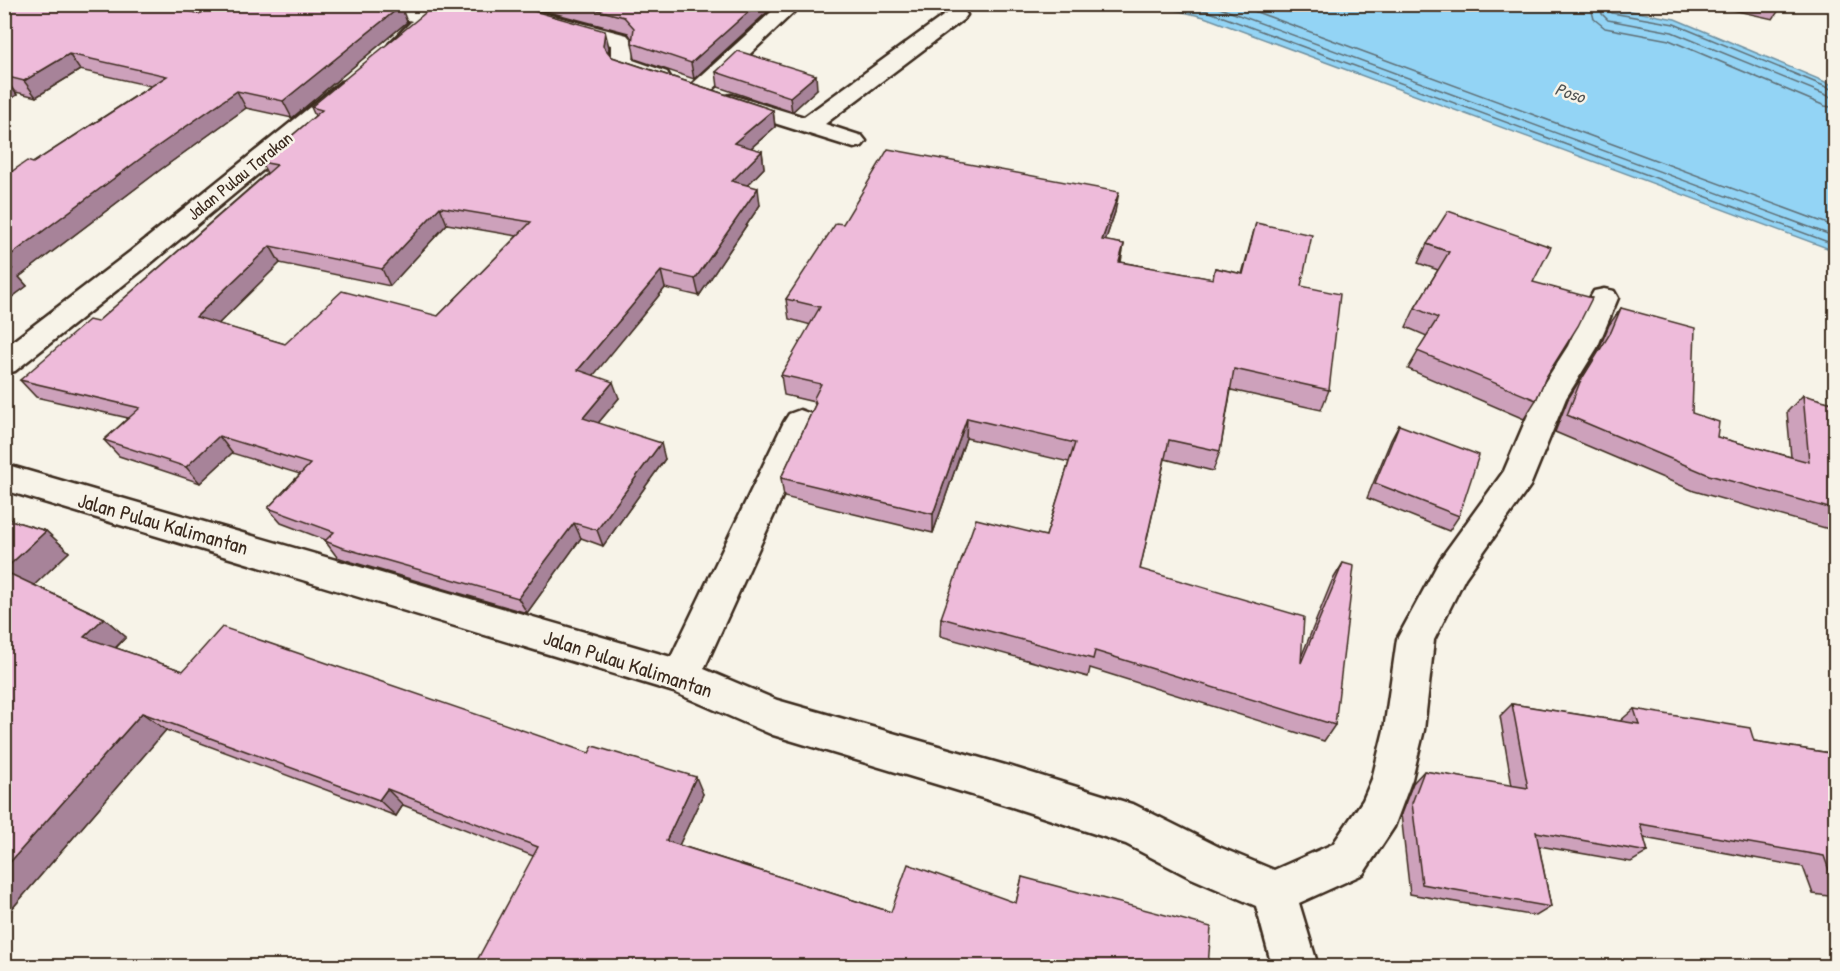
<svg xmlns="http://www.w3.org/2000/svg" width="1840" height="971" viewBox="0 0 1840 971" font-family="'Patrick Hand',sans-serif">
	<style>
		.water { fill: #93d4f5; stroke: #70909f; stroke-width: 1.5 }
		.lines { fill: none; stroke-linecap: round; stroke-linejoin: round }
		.shore { stroke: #5e6e74; stroke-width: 1.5 }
		.minor-casing { stroke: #3b2a1e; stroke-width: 5 }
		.minor { fill: #f7f3e8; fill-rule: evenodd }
		.wall { fill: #cda1bb; stroke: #3b2a1e; stroke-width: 1.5; fill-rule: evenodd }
		.shaded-wall { fill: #a78399; stroke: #3b2a1e; stroke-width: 1.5 }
		.building { fill: #eebbda; stroke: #3b2a1e; stroke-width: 1.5; fill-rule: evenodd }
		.labels { text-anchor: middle; stroke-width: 5; stroke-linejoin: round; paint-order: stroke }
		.far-water-label { font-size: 18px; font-style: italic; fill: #515454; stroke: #f7f3e8 }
		.far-street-label { font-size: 18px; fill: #3b2a1e; stroke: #f7f3e8 }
		.street-label { font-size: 21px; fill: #3b2a1e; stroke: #f7f3e8 }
	</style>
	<rect width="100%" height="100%" fill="#f7f3e8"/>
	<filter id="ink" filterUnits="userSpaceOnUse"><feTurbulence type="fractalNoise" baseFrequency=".0167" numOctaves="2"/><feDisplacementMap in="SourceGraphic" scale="12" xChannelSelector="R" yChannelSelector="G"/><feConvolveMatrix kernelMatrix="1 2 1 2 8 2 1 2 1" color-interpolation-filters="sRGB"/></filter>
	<g filter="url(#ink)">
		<polygon class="water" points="1598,5 1675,19 1835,86 1835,251 1204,17 1155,5"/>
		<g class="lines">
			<g class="shore">
				<polyline points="1179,4 1207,11 1836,245"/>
				<polyline points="1209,4 1836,237"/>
				<polyline points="1235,4 1836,227"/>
				<polyline points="1590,4 1594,19 1605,28 1669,40 1825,106 1836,108"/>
				<polyline points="1600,4 1602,14 1608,20 1672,32 1836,99"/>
				<polyline points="1607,4 1608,10 1612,13 1674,24 1836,91"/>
			</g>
			<g class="minor-casing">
				<g id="minor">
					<path d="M362,4H397L434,15L437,19C428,33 410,53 392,49L389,44L412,21L365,8Z"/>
					<polygon points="475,4 508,4 627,35 635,44 633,60 667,72 670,77 667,82 659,84 614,69 611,64 611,45 526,23 478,8"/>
					<polygon points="780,4 802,4 706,96 698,98 690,96 687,91 690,86"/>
					<polygon points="957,9 964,11 967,15 964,19 825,124 862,136 866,141 862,146 854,148 723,107 720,102 723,97 731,95 804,117 950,11"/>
					<polygon points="349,80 357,82 360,87 357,92 151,263 15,371 4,374 4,348 131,251 341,82"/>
					<polygon points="1604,289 1614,291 1618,298 1597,348 1566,398 1530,486 1465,578 1434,640 1424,730 1412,779 1394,827 1363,874 1299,903 1318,966 1272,966 1256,906 1189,877 1126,844 1012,807 773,735 674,692 4,490 4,464 671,657 784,422 789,414 800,410 811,414 816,422 704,669 777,700 1012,767 1135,805 1219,847 1274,870 1333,844 1363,800 1372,779 1384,730 1397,639 1441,558 1504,471 1536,396 1568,346 1590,298 1594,291"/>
				</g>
			</g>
			<use href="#minor" class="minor"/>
		</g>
		<g class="wall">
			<polygon points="4,4 200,14 407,22 292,118 246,108 160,170 19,277 27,286 4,303 4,177 33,163 151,86 80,70 36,97 16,92 17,95 4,103"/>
			<polygon points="406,4 431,4 424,10"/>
			<polygon points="519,4 776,4 694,79 635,59 632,43 632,39 628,33"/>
			<polygon points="1720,4 1781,4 1781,7 1773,19 1719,7"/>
			<path d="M609,47L608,52L612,57L773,110L775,127L751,148L762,151L764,168L747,186L760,205L699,296L665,288L593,375L619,398L598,423L665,459L603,546L581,538L527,613L352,562L337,557L325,541L326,540L281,523L268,508L300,474L232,453L200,483L119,456L104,440L128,418L36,397L20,380L97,322L267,173L261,162L315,116L311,107ZM447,224L517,236L438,316L285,344L218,324L280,263L390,286Z"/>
			<polygon points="716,72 817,89 792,112 718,87"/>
			<polygon points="1115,212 1105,241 1124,244 1121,262 1212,279 1215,268 1242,274 1256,223 1301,286 1329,390 1321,410 1231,390 1220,451 1213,471 1165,459 1140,569 1302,655 1332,581 1343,563 1335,725 1324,741 1090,668 1088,677 940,636 941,618 1046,536 1069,462 966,438 933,533 784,497 781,478 815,405 814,402 784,395 781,375 811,325 789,319 786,299 843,224"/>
			<polygon points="1427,244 1533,282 1546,377 1536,400 1524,419 1408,369 1427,336 1406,327 1415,308 1438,270 1418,263"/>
			<polygon points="1621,308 1692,413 1717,437 1791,457 1787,412 1803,395 1836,404 1836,531 1694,491 1555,432 1568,399 1599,349 1609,325"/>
			<polygon points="1399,425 1459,516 1449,531 1367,498 1391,440"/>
			<polygon points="4,518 46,531 69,552 34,585 104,618 126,637 116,648 183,671 703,794 679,845 891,912 1016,903 1022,877 1208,966 533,856 403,805 396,816 166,730 4,918"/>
			<polygon points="1512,704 1620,721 1634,709 1754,741 1836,754 1836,897 1813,894 1803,867 1644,838 1648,852 1631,862 1539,846 1551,907 1536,916 1410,894 1401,814 1413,783 1424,771 1512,786 1500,716"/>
		</g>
		<g class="shaded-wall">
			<polygon points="422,4 431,4 424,10"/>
			<polygon points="757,4 776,4 694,79 691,63"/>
			<polygon points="401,6 407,22 292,118 283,101"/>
			<polygon points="605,31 609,47 607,62 603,46"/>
			<polygon points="69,54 80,70 36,97 24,81"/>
			<polygon points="816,75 817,89 792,112 790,97"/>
			<polygon points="4,77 17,95 4,103"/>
			<polygon points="237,91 246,108 160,170 19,277 27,286 4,303 4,260 148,153"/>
			<polygon points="773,110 775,127 737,160 734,143"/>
			<polygon points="762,151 764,168 735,198 732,181"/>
			<polygon points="758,188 760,205 699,296 695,279"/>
			<polygon points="1119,192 1115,212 1099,260 1102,240"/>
			<polygon points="440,207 447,224 390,286 382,269"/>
			<polygon points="1124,244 1120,264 1119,262"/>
			<polygon points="270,246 280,263 208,334 196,317"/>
			<polygon points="661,271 665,288 584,387 578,370"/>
			<polygon points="613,382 619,398 589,434 583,418"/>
			<polygon points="967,418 966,438 933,533 933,514"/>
			<polygon points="219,436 232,453 200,483 186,467"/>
			<polygon points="661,443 665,459 603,546 597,530"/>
			<polygon points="574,523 581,538 527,613 518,598"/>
			<polygon points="46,531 69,552 28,591 4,572 4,570"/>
			<polygon points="104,618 126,637 107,656 84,637"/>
			<polygon points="142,713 166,730 4,918 4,869"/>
			<polygon points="696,777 703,794 674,856 666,841"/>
			<polygon points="387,789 403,805 396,816 379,800"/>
		</g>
		<g class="building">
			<polygon points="4,4 163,4 200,14 214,4 395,4 401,6 283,101 237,91 148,153 4,260 4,177 27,161 33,163 167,76 69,54 24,81 4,76"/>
			<path d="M436,4H509L605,31L603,46L612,57L773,110L734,143L762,151L732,181L758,188L695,279L661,271L578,370L613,382L583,418L661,443L597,530L574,523L518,598L340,547L325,541L334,532L268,508L310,464L219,436L186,467L104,440L140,408L20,380L89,320L97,322L277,165L261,162L322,110L311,107ZM440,207L531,222L438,316L342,291L285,344L196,317L270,246L382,269Z"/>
			<polygon points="575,4 757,4 691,63 632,43 634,28 624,17"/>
			<polygon points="1769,4 1781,4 1781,7"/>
			<polygon points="738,51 816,75 790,97 716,72"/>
			<polygon points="888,149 1119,192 1102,240 1124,244 1119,262 1213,279 1215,268 1243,274 1256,223 1312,235 1301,286 1340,294 1329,390 1234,369 1220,451 1169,440 1140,569 1304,617 1301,663 1343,563 1354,566 1335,725 1095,651 1093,659 941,618 976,519 1046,536 1075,443 967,418 933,514 781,478 816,403 814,398 821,384 781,375 820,307 786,299 836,223 843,224"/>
			<polygon points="1448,211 1551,247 1533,282 1592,298 1578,326 1546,377 1536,400 1417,351 1438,318 1415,308 1449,252 1427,244"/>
			<polygon points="4,267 12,269 4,275"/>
			<polygon points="1621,308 1695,328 1692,413 1719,422 1717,437 1809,462 1803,395 1836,404 1836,510 1709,475 1567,415 1580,382 1611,332"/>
			<polygon points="1399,425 1479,455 1459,516 1375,483"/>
			<polygon points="4,518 46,531 4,570"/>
			<polygon points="4,571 104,618 84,637 183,671 222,627 589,753 593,746 696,777 666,841 891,912 908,864 1016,903 1022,877 1211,927 1208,966 474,966 538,847 387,789 379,800 142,713 4,869"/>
			<polygon points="1512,704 1639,724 1634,709 1750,728 1754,741 1836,754 1836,884 1834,884 1824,856 1640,824 1648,852 1536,832 1551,907 1422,884 1412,803 1424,771 1528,788"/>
		</g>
	</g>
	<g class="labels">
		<g class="far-water-label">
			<text transform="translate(1570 93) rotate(18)" y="6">Poso</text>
		</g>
		<g class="far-street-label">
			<text transform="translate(240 176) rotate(-39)" y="6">Jalan Pulau Tarakan</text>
		</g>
		<g class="street-label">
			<text transform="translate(163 524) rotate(16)" y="7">Jalan Pulau Kalimantan</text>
			<text transform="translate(628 664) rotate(18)" y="7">Jalan Pulau Kalimantan</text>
		</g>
	</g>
	<rect width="1840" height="971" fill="none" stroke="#f7f3e8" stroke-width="24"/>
	<rect x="12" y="12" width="1816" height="947" fill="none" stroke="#3b2a1e" stroke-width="2" filter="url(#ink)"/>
</svg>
